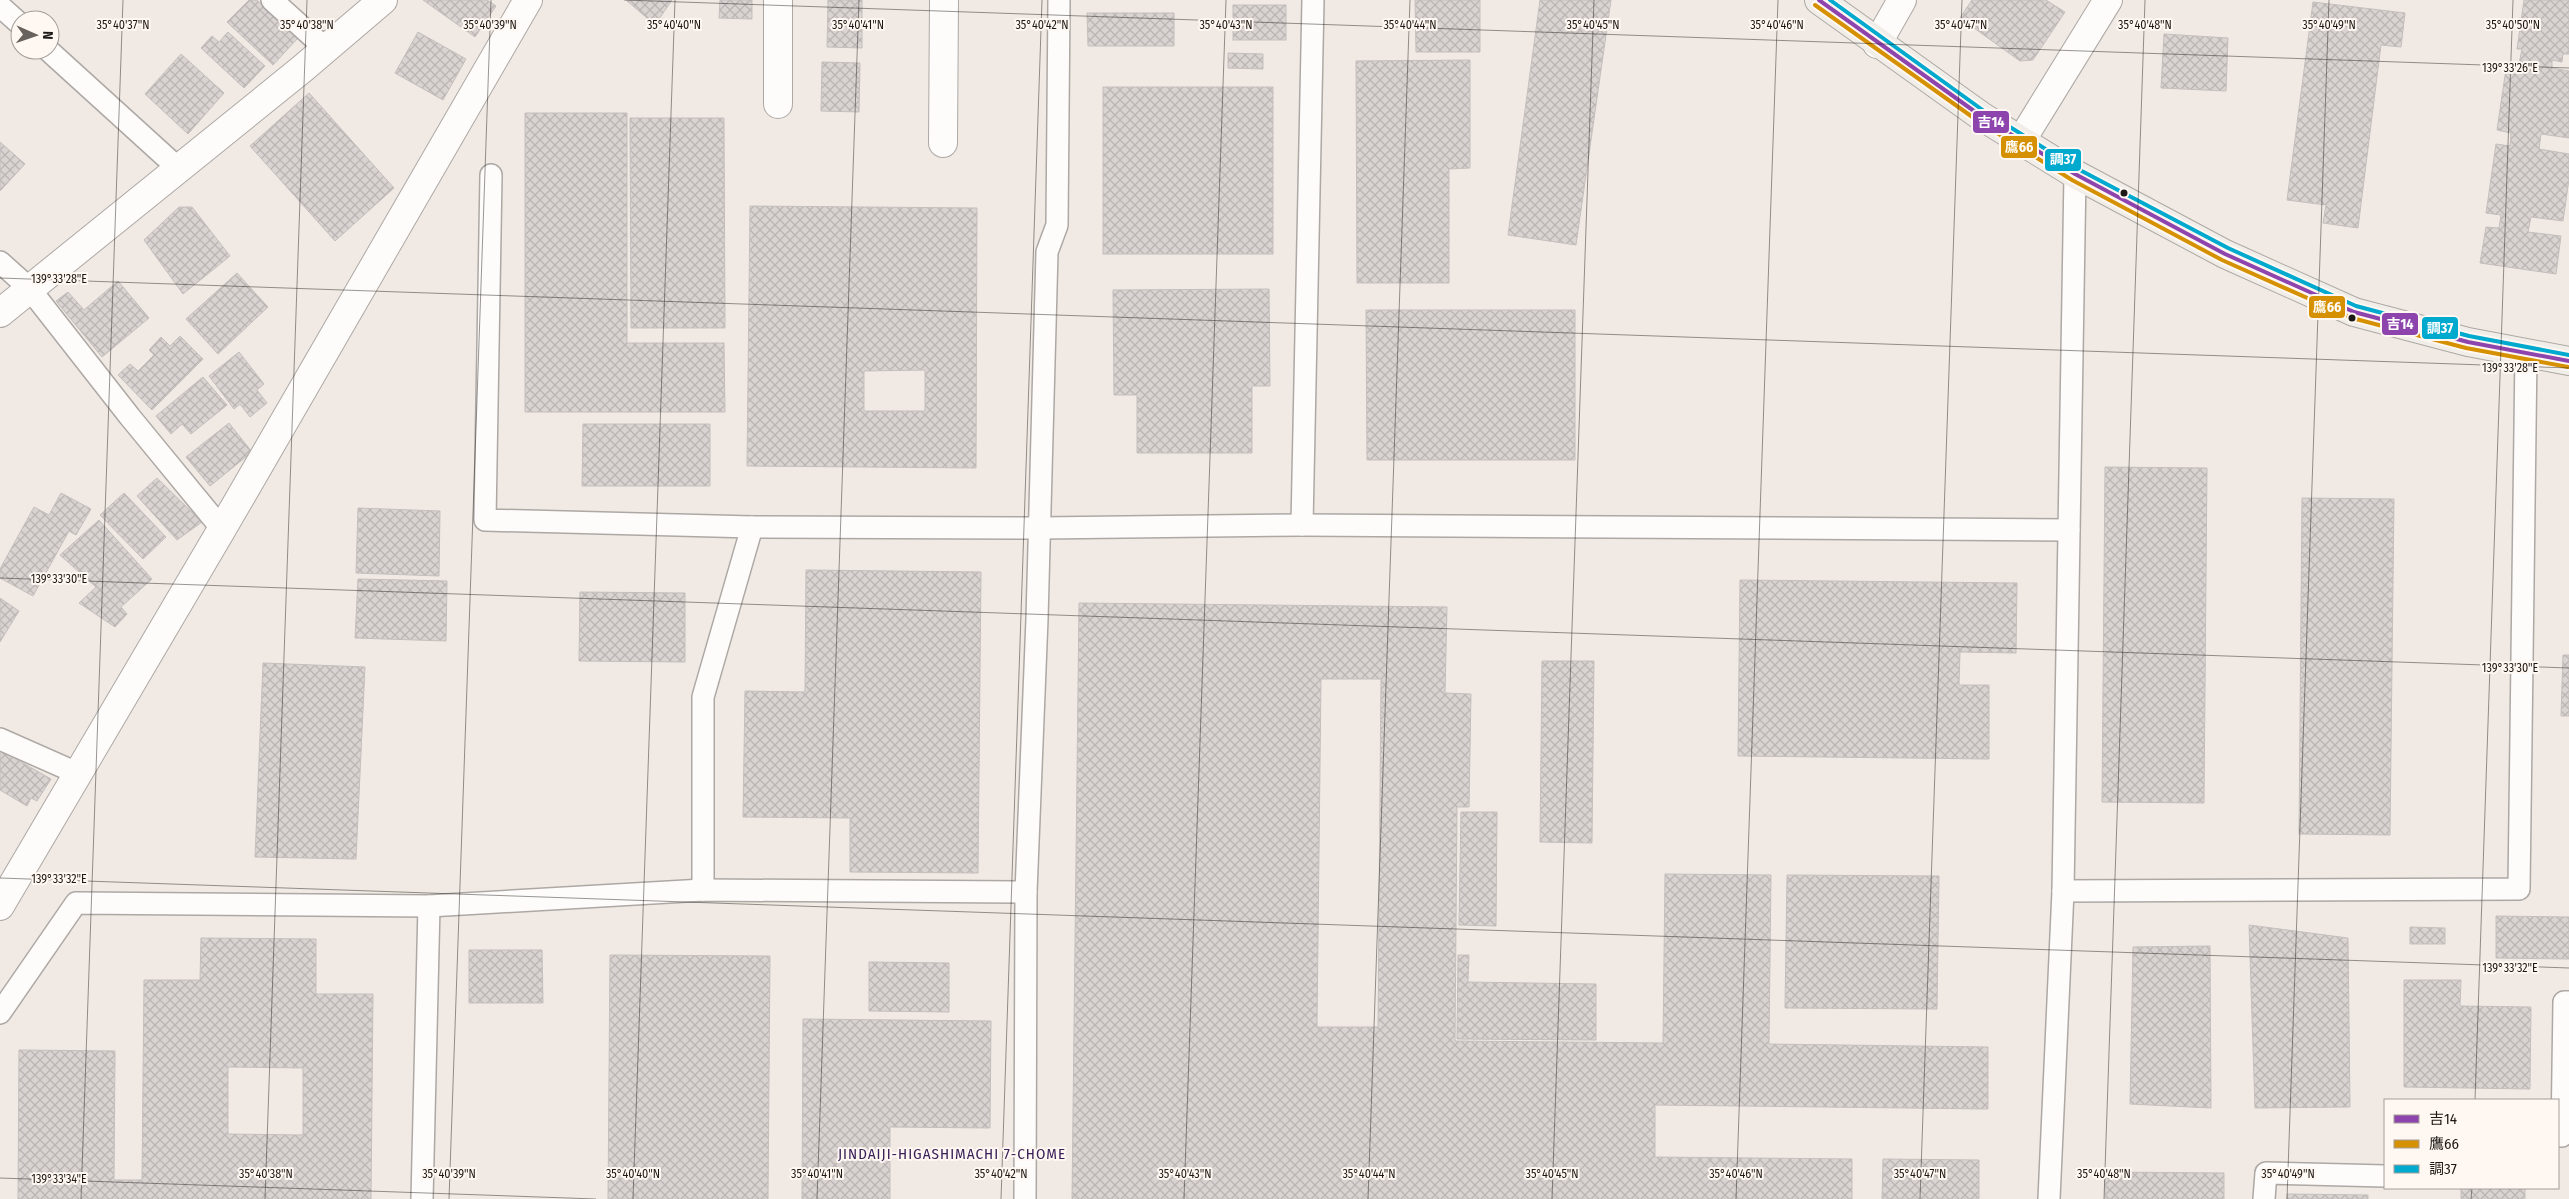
<svg xmlns="http://www.w3.org/2000/svg" width="2569" height="1199" viewBox="0 0 2569 1199" font-family="'Fira Sans Condensed','Noto Sans JP',sans-serif">
	<style>
		.building { fill: url(#building-cross-hatch); stroke: #c4bfbd; fill-rule: evenodd }
		.lines { fill: none; stroke-linecap: round; stroke-linejoin: round }
		.lane-casing { stroke: #ada8a4; stroke-width: 24 }
		.street-casing { stroke: #ada8a4; stroke-width: 30 }
		.secondary-casing { stroke: #ada8a4; stroke-width: 30 }
		.lane { stroke: #fdfcfb; stroke-width: 21 }
		.street { stroke: #fdfcfb; stroke-width: 28 }
		.secondary { stroke: #f1eee9; stroke-width: 28 }
		.bus-1-casing { stroke: #fff7f1; stroke-width: 8 }
		.bus-2-casing { stroke: #fff7f1; stroke-width: 8 }
		.bus-3-casing { stroke: #fff7f1; stroke-width: 8 }
		.bus-1 { stroke: #8e44ad; stroke-width: 4 }
		.bus-2 { stroke: #d69103; stroke-width: 4 }
		.bus-3 { stroke: #00a9ce; stroke-width: 4 }
		.ticks { fill: none; stroke: #1c1815; stroke-width: 1; stroke-opacity: 0.45 }
		.bus-dot { fill: #1c1815; stroke: #fff7f1; stroke-width: 2 }
		.labels { text-anchor: middle; stroke-width: 4; stroke-linejoin: round; paint-order: stroke }
		.neighbourhood-label { font-size: 15px; letter-spacing: 1px; fill: #3a215a; stroke: #fff7f1 }
		.ticks-label { font-size: 12px; text-anchor: middle; fill: #1c1815; stroke: #fff7f1; stroke-width: 4; stroke-linejoin: round; paint-order: stroke }
		.line-badge { stroke: #fff7f1; stroke-width: 2 }
		.badge-label { font-size: 14px; text-anchor: middle; font-weight: bold; fill: #fff }
	</style>
	<defs>
		<pattern id="building-cross-hatch" width="8" height="8" patternUnits="userSpaceOnUse" patternTransform="scale(1.25)"><rect width="8" height="8" fill="#d9d3d2"/><path d="M0 0l8 8M0 8l8-8" fill="none" stroke="#bab4b3"/></pattern>
	</defs>
	<rect width="100%" height="100%" fill="#f1eae4"/>
	<g class="building">
		<polygon points="249,0 257,0 298,38 273,65 227,22"/>
		<polygon points="423,0 487,0 496,6 475,37"/>
		<polygon points="626,0 672,0 655,25"/>
		<polygon points="720,0 752,0 752,19 719,18"/>
		<polygon points="828,0 862,0 862,48 827,47"/>
		<polygon points="1415,0 1480,0 1480,52 1416,52"/>
		<polygon points="1540,0 1611,0 1576,245 1508,235"/>
		<polygon points="1972,0 2046,0 2065,12 2033,60 2020,61 1960,18"/>
		<polygon points="2524,0 2569,0 2569,54 2563,54 2562,62 2552,60 2552,68 2569,71 2569,138 2541,134 2539,149 2569,154 2569,179 2563,221 2531,217 2528,232 2561,236 2556,274 2480,263 2486,227 2499,228 2501,215 2486,213 2496,144 2510,146 2511,133 2497,130 2507,62 2519,64 2522,49 2517,49"/>
		<polygon points="2313,2 2405,13 2401,47 2381,45 2358,228 2323,223 2326,205 2287,200"/>
		<rect x="1233" y="5" width="53" height="35"/>
		<polygon points="1087,13 1174,13 1174,46 1088,46"/>
		<polygon points="228,32 265,66 244,88 201,48 212,36 219,42"/>
		<polygon points="418,32 466,59 443,100 395,73"/>
		<polygon points="2164,34 2228,38 2226,91 2161,88"/>
		<polygon points="1228,53 1263,54 1263,69 1228,68"/>
		<polygon points="181,54 224,93 188,134 145,94"/>
		<polygon points="1470,60 1470,168 1449,169 1449,283 1357,283 1356,61"/>
		<polygon points="822,62 860,63 859,112 821,111"/>
		<rect x="1103" y="87" width="170" height="167"/>
		<polygon points="309,93 394,188 335,241 250,146"/>
		<polygon points="525,113 627,113 627,343 724,343 725,412 525,412"/>
		<polygon points="630,118 724,118 725,328 631,328"/>
		<polygon points="0,142 25,164 0,191"/>
		<path d="M750,206L977,208L976,468L747,466ZM925,370V411H864V371Z"/>
		<polygon points="179,207 192,207 230,256 183,294 144,240"/>
		<polygon points="237,273 268,307 218,354 186,319"/>
		<polygon points="118,281 149,318 102,357 56,301 68,292 84,310"/>
		<polygon points="1269,289 1270,386 1252,386 1252,453 1137,453 1137,395 1114,395 1113,290"/>
		<polygon points="1366,310 1575,310 1575,460 1367,460"/>
		<polygon points="180,336 203,359 152,410 118,375 130,364 138,371 154,355 149,350 161,337 170,346"/>
		<polygon points="239,352 264,384 257,390 267,403 250,417 240,404 234,409 209,376"/>
		<polygon points="203,377 227,405 191,434 182,424 171,434 156,416"/>
		<polygon points="229,423 252,452 210,486 186,457"/>
		<polygon points="583,424 710,424 710,486 582,486"/>
		<polygon points="2105,467 2207,468 2204,803 2102,802"/>
		<polygon points="157,478 202,522 177,540 137,496"/>
		<polygon points="61,493 91,509 76,535 69,531 33,596 0,578 0,569 34,507 49,515"/>
		<polygon points="124,493 166,537 143,559 100,515"/>
		<polygon points="2302,498 2394,499 2390,835 2299,834"/>
		<polygon points="358,508 440,511 439,576 356,573"/>
		<polygon points="99,520 152,579 121,607 127,614 115,627 79,603 96,587 60,555"/>
		<polygon points="806,570 981,572 978,873 850,872 850,818 743,817 745,691 805,692"/>
		<polygon points="358,579 447,581 446,641 355,638"/>
		<polygon points="1740,580 2017,583 2016,653 1960,652 1959,685 1989,685 1989,759 1738,756"/>
		<polygon points="580,592 685,593 685,662 579,661"/>
		<polygon points="0,598 19,611 0,642"/>
		<path d="M1079,603L1447,607L1445,693L1471,694L1469,807H1457L1455,1041L1663,1043L1665,874L1771,875L1769,1044L1988,1047V1109L1655,1105V1157L1852,1159V1199H1072ZM1321,679H1381L1378,1027H1317Z"/>
		<polygon points="2563,655 2569,655 2569,716 2561,716"/>
		<polygon points="1542,661 1594,661 1592,843 1540,842"/>
		<polygon points="263,663 365,667 356,859 255,857"/>
		<polygon points="0,750 51,779 37,801 31,798 27,806 0,790"/>
		<polygon points="1461,812 1497,812 1496,926 1459,925"/>
		<polygon points="1787,875 1939,876 1937,1009 1785,1008"/>
		<polygon points="2496,916 2569,917 2569,959 2496,958"/>
		<polygon points="2249,925 2348,938 2350,1107 2255,1108"/>
		<polygon points="2410,927 2445,928 2445,944 2410,944"/>
		<path d="M201,938L316,939V994H373L371,1199H18L19,1050L115,1051L114,1180H142L144,980H200ZM228,1067L303,1068V1135L228,1134Z"/>
		<polygon points="2210,946 2211,1108 2130,1104 2133,947"/>
		<polygon points="469,950 542,950 543,1003 469,1003"/>
		<polygon points="610,955 770,956 768,1199 608,1199"/>
		<polygon points="1458,955 1469,955 1468,982 1596,984 1596,1040 1457,1039"/>
		<polygon points="869,962 949,963 949,1012 869,1011"/>
		<polygon points="2404,980 2461,980 2460,1006 2531,1007 2530,1089 2404,1087"/>
		<polygon points="803,1019 991,1021 990,1128 890,1127 890,1199 802,1199"/>
		<polygon points="1883,1159 1979,1160 1979,1199 1882,1199"/>
		<polygon points="2105,1172 2224,1173 2224,1199 2105,1199"/>
		<rect x="2461" y="1188" width="64" height="11"/>
		<polygon points="2287,1194 2368,1195 2368,1199 2287,1199"/>
	</g>
	<g class="lines">
		<g class="lane-casing">
			<g id="lane">
				<polyline points="272,0 325,48"/>
				<polyline points="0,6 20,24"/>
				<polyline points="48,50 179,169"/>
				<polyline points="491,175 485,520 752,527 1040,528 1302,525 2069,530"/>
				<polyline points="0,262 29,288 130,417 222,529"/>
				<polyline points="1302,525 1313,0"/>
				<polyline points="0,739 79,774"/>
				<polyline points="703,890 703,697 752,527"/>
				<polyline points="2063,891 2519,889 2526,352"/>
				<polyline points="0,1013 76,903 429,906 703,890 1026,892"/>
				<polyline points="2558,1136 2562,1136 2564,1002 2569,1002"/>
				<polyline points="422,1199 429,906"/>
				<polyline points="1025,1199 1026,892 1037,619 1047,252 1057,225 1059,0"/>
				<polyline points="2049,1199 2063,891 2075,174"/>
				<polyline points="2264,1199 2266,1173 2385,1176"/>
			</g>
		</g>
		<g class="street-casing">
			<g id="street">
				<polyline points="1877,44 1902,0"/>
				<polyline points="778,104 778,0"/>
				<polyline points="2021,141 2108,0"/>
				<polyline points="943,143 944,0"/>
				<polyline points="0,313 302,69 383,0"/>
				<polyline points="0,906 222,529 528,0"/>
			</g>
		</g>
		<g class="secondary-casing">
			<polyline id="secondary" points="1819,0 1981,116 2075,174 2225,254 2354,312 2468,342 2569,361"/>
		</g>
		<use href="#lane" class="lane"/>
		<use href="#street" class="street"/>
		<use href="#secondary" class="secondary"/>
		<g class="bus-1-casing">
			<polyline id="bus-1" points="1819,0 1981,116 2075,174 2225,254 2354,312 2468,342 2569,361"/>
		</g>
		<g class="bus-2-casing">
			<polyline id="bus-2" points="1815,5 1978,121 2072,180 2222,260 2352,318 2466,348 2568,367"/>
		</g>
		<g class="bus-3-casing">
			<polyline id="bus-3" points="1830,0 1984,111 2078,169 2228,248 2356,306 2469,336 2569,355"/>
		</g>
		<use href="#bus-1" class="bus-1"/>
		<use href="#bus-2" class="bus-2"/>
		<use href="#bus-3" class="bus-3"/>
	</g>
	<path class="ticks" d="M624,0L2569,68M0,278L2569,368M0,578L2569,668M0,878L2569,968M2475,1100L2513,0M0,1178L596,1199M81,1199L123,0M265,1199L307,0M449,1199L491,0M633,1199L675,0M817,1199L859,0M1001,1199L1042,0M1184,1199L1226,0M1368,1199L1410,0M1552,1199L1594,0M1736,1199L1778,0M1920,1199L1962,0M2104,1199L2145,0M2287,1199L2329,0M2471,1199L2472,1188"/>
	<g class="bus-dot">
		<circle cx="2124" cy="193" r="4.5"/>
		<circle cx="2352" cy="318" r="4.5"/>
	</g>
	<g class="labels">
		<g class="neighbourhood-label">
			<text x="952" y="1159">JINDAIJI-HIGASHIMACHI 7-CHOME</text>
		</g>
	</g>
	<g class="ticks-label">
		<text x="123" y="29">35°40'37"N</text>
		<text x="307" y="29">35°40'38"N</text>
		<text x="490" y="29">35°40'39"N</text>
		<text x="674" y="29">35°40'40"N</text>
		<text x="858" y="29">35°40'41"N</text>
		<text x="1042" y="29">35°40'42"N</text>
		<text x="1226" y="29">35°40'43"N</text>
		<text x="1410" y="29">35°40'44"N</text>
		<text x="1593" y="29">35°40'45"N</text>
		<text x="1777" y="29">35°40'46"N</text>
		<text x="1961" y="29">35°40'47"N</text>
		<text x="2145" y="29">35°40'48"N</text>
		<text x="2329" y="29">35°40'49"N</text>
		<text x="2513" y="29">35°40'50"N</text>
		<text x="2510" y="72">139°33'26"E</text>
		<text x="59" y="283">139°33'28"E</text>
		<text x="2510" y="372">139°33'28"E</text>
		<text x="59" y="583">139°33'30"E</text>
		<text x="2510" y="672">139°33'30"E</text>
		<text x="59" y="883">139°33'32"E</text>
		<text x="2510" y="972">139°33'32"E</text>
		<text x="266" y="1178">35°40'38"N</text>
		<text x="449" y="1178">35°40'39"N</text>
		<text x="633" y="1178">35°40'40"N</text>
		<text x="817" y="1178">35°40'41"N</text>
		<text x="1001" y="1178">35°40'42"N</text>
		<text x="1185" y="1178">35°40'43"N</text>
		<text x="1369" y="1178">35°40'44"N</text>
		<text x="1552" y="1178">35°40'45"N</text>
		<text x="1736" y="1178">35°40'46"N</text>
		<text x="1920" y="1178">35°40'47"N</text>
		<text x="2104" y="1178">35°40'48"N</text>
		<text x="2288" y="1178">35°40'49"N</text>
		<text x="59" y="1183">139°33'34"E</text>
	</g>
	<g class="line-badge">
		<rect x="1972" y="110" width="38" height="24" rx="5" fill="#8e44ad"/>
		<rect x="2000" y="135" width="38" height="24" rx="5" fill="#d69103"/>
		<rect x="2044" y="148" width="38" height="24" rx="5" fill="#00a9ce"/>
		<rect x="2308" y="295" width="38" height="24" rx="5" fill="#d69103"/>
		<rect x="2381" y="312" width="38" height="24" rx="5" fill="#8e44ad"/>
		<rect x="2421" y="316" width="38" height="24" rx="5" fill="#00a9ce"/>
	</g>
	<g class="badge-label">
		<text x="1991" y="127">吉14</text>
		<text x="2019" y="152">鷹66</text>
		<text x="2063" y="164">調37</text>
		<text x="2327" y="312">鷹66</text>
		<text x="2400" y="329">吉14</text>
		<text x="2440" y="333">調37</text>
	</g>
	<rect x="2384" y="1099" width="175" height="90" fill="#fff7f1" stroke="#a49e99"/>
	<rect x="2394" y="1115" width="25" height="8" fill="#8e44ad" stroke="#a49e99"/>
	<text x="2429" y="1124" font-size="15" fill="#1c1815">吉14</text>
	<rect x="2394" y="1140" width="25" height="8" fill="#d69103" stroke="#a49e99"/>
	<text x="2429" y="1149" font-size="15" fill="#1c1815">鷹66</text>
	<rect x="2394" y="1165" width="25" height="8" fill="#00a9ce" stroke="#a49e99"/>
	<text x="2429" y="1174" font-size="15" fill="#1c1815">調37</text>
	<g transform="translate(35 35) rotate(92)"><circle r="24" fill="#fff7f1" stroke="#a49e99"/>
	<path d="M0-4L9 19L0 12L-9 19Z" fill="#67625d"/>
	<text y="-8" font-size="14" font-weight="bold" text-anchor="middle" fill="#1c1815">N</text>
	</g>
</svg>
